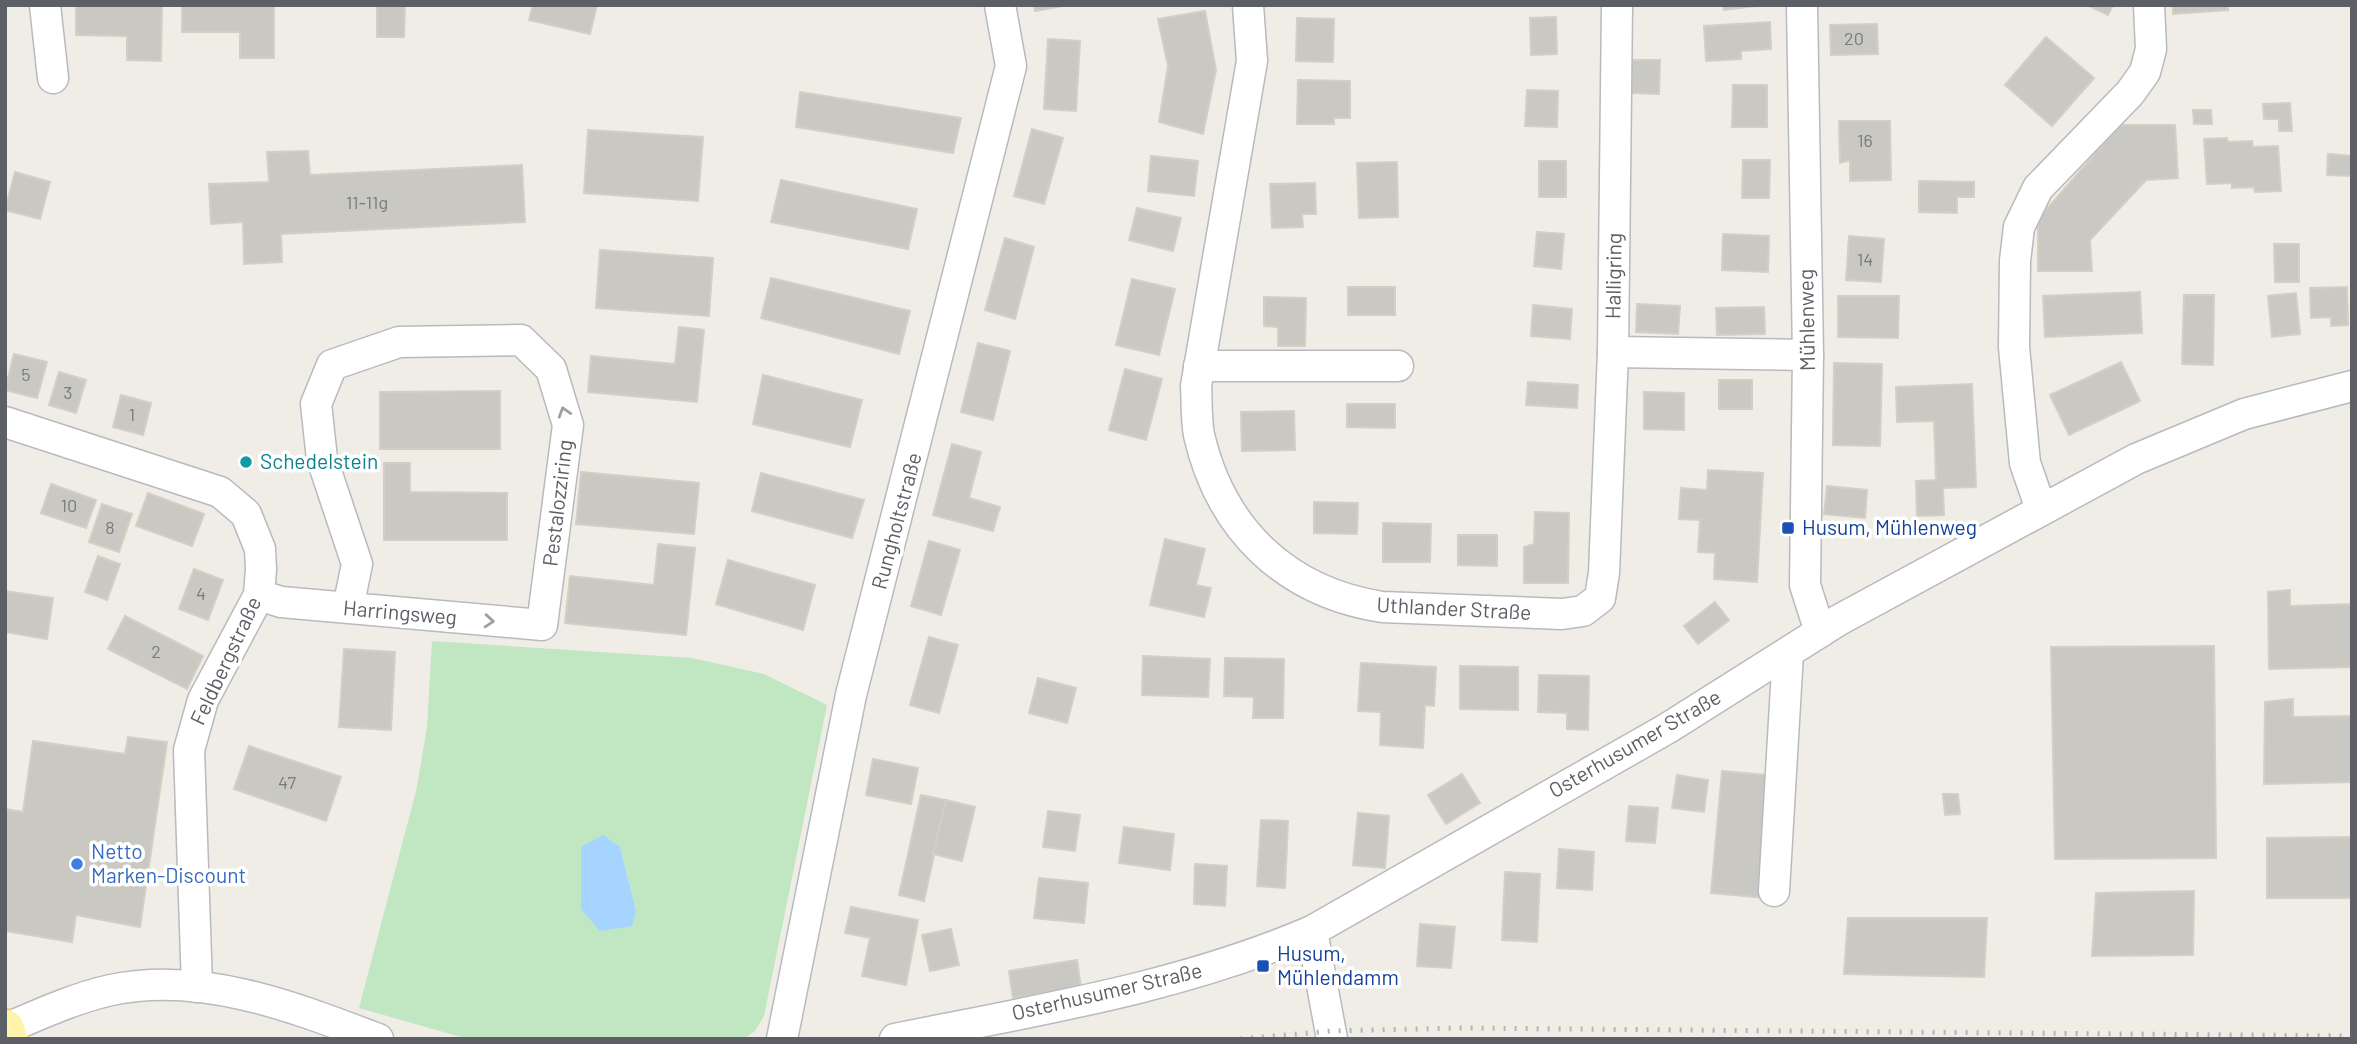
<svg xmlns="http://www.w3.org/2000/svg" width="2357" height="1044" viewBox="0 0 2357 1044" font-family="Barlow,sans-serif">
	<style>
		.green { fill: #c1e7c2; fill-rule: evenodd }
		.water { fill: #a5d5ff }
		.building { fill: #cac8c2; stroke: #d4cfc3; stroke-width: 2 }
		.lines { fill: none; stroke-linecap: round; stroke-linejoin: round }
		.minor-casing { stroke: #b7babf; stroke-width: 33 }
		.major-casing { stroke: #f5ce58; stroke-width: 42 }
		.minor { stroke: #fff; stroke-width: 30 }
		.major { stroke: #fff4aa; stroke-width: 38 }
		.rail { stroke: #b4b4b6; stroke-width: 5; stroke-dasharray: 2 9; stroke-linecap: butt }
		.oneway { stroke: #9da0a3 }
		.culture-dot { fill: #0f9aa8; stroke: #fff; stroke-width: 2.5 }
		.transit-dot { fill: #1a4fb4; stroke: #fff; stroke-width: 2.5 }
		.shop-dot { fill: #3f7fe0; stroke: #fff; stroke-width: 2.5 }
		.labels { text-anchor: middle; stroke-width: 7; stroke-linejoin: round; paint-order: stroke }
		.number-label { font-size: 18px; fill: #787a7d }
		.street-label { font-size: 21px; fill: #5c6066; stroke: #fff }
		.culture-label { font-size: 21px; fill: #0d838f; stroke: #fff; text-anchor: start }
		.transit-label { font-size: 21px; fill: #164399; stroke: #fff; text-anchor: start }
		.shop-label { font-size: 21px; fill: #366cbe; stroke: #fff; text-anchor: start }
	</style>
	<rect width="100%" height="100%" fill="#efede5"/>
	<path class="green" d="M432,641L692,658L764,674L827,705L764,1016L755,1031L744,1039H468L359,1008L417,787L427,727ZM581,847H620L636,910Z"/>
	<polygon class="water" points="603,835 620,847 636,910 632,926 600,931 581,909 581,847"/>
	<g class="building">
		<polygon points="76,5 162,5 161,61 127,60 127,36 76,35"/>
		<polygon points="182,5 274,5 274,58 240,58 240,32 182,32"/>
		<polygon points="377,5 405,5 404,37 377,37"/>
		<polygon points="533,5 597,5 590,34 529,20"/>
		<polygon points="1034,5 1063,5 1063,6 1035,11"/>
		<polygon points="1723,5 1764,5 1724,10"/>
		<polygon points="2087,5 2113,5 2108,15"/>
		<polygon points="2173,5 2228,5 2228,10 2173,14"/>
		<polygon points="1205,11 1216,70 1203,134 1159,122 1168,66 1158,19"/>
		<polygon points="1556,17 1557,54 1531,55 1530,18"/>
		<polygon points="1297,18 1334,19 1333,62 1296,61"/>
		<polygon points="1770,22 1771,49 1741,51 1741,59 1706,61 1704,26"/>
		<polygon points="1877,24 1878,54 1831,55 1830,25"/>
		<polygon points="2046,37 2094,78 2052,126 2005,85"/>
		<polygon points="1048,39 1080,41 1076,111 1044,109"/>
		<polygon points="1632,60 1660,60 1659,94 1631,93"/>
		<polygon points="1298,80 1350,81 1350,118 1334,118 1334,124 1297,124"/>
		<polygon points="1733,85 1767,85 1767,127 1732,127"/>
		<polygon points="1527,90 1558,91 1557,127 1525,126"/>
		<polygon points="800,92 961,118 953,153 796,127"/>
		<polygon points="2290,103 2292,131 2279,131 2279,119 2264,119 2263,104"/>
		<polygon points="2193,110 2211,110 2212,124 2194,124"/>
		<polygon points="1839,121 1890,121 1891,180 1850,181 1850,160 1840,163"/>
		<polygon points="2120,125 2175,125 2178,178 2146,180 2090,240 2092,271 2038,271 2038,219"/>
		<polygon points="1032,129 1063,138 1044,204 1014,196"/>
		<polygon points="588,130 703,137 698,201 584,193"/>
		<polygon points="2227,138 2228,142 2252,141 2253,147 2278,146 2281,191 2255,192 2254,187 2232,188 2232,183 2207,184 2204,139"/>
		<polygon points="308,151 310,175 522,165 525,222 281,234 282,262 244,264 243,222 211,224 209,184 269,182 267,152"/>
		<polygon points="2328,154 2352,156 2352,176 2327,175"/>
		<polygon points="1151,156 1198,161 1194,196 1148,191"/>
		<polygon points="1743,160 1770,160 1769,198 1742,198"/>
		<rect x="1539" y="161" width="27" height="36"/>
		<polygon points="1397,162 1398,217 1359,218 1357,163"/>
		<polygon points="15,172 50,182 40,219 5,210"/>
		<polygon points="781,180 917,209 908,249 771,222"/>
		<polygon points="1919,181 1974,182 1974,197 1957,197 1957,213 1919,212"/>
		<polygon points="1315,183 1316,214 1302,214 1303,227 1272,228 1270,184"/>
		<polygon points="1137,208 1181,218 1173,251 1129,240"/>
		<polygon points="1537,232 1564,234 1561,269 1534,266"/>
		<polygon points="1723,234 1769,236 1768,272 1722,270"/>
		<polygon points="1849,236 1884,239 1881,282 1846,280"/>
		<polygon points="1005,238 1034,247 1015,319 985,310"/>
		<polygon points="2274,244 2299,244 2299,282 2275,282"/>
		<polygon points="600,250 713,258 709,316 596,308"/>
		<polygon points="771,278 910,311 899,354 761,318"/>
		<polygon points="1132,279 1175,289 1159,355 1116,345"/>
		<rect x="1348" y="287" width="47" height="28"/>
		<polygon points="2347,287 2348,325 2331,326 2331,317 2311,318 2310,288"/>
		<polygon points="2140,292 2142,333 2045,337 2043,296"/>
		<polygon points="2296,293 2300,334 2272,337 2268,296"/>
		<polygon points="2184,295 2214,295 2213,365 2182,364"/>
		<polygon points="1838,296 1899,296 1898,338 1838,337"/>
		<polygon points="1264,297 1306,298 1305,346 1278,346 1278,327 1264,326"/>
		<polygon points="1637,304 1680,306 1678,334 1636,332"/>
		<polygon points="1533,305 1572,309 1570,339 1531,336"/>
		<polygon points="1764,307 1765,334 1717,335 1716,308"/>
		<polygon points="679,327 704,330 697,402 588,392 591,356 675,364"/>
		<polygon points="978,343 1010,351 993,420 961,412"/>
		<polygon points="14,354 47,362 37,398 5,390"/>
		<polygon points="2121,362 2140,401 2069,435 2050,395"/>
		<polygon points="1834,363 1882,364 1880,446 1833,445"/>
		<polygon points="1125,369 1162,379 1146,440 1109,430"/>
		<polygon points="59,372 86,380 76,413 49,405"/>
		<polygon points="763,375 862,400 850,447 753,424"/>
		<rect x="1719" y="380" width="33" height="29"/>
		<polygon points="1528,382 1578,385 1577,408 1526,405"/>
		<polygon points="1972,384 1976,487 1943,488 1944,515 1917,516 1916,481 1936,480 1934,421 1897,422 1896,387"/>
		<polygon points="500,391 500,449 380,449 380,392"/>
		<polygon points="1644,392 1684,393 1684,430 1644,429"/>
		<polygon points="121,395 151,403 143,435 113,427"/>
		<polygon points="1347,404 1395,404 1395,428 1347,427"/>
		<polygon points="1294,411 1295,450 1242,451 1241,412"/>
		<polygon points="952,444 981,452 969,498 1000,507 993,531 933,515"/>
		<polygon points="384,463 410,463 410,492 507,493 507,540 384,540"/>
		<polygon points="1708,470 1763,473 1757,582 1714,579 1715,553 1698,552 1700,520 1679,519 1681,488 1707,490"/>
		<polygon points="581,472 699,483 694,534 576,524"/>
		<polygon points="761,473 864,500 852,538 752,511"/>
		<polygon points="51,484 96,500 86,528 41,513"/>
		<polygon points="1827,486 1867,490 1865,518 1824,514"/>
		<polygon points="148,493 204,514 192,546 136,526"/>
		<polygon points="1314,502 1358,503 1357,534 1314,533"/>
		<polygon points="102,504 132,514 119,552 89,542"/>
		<polygon points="1535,512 1569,513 1568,583 1524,583 1524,547 1534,544"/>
		<polygon points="1383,523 1431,524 1430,562 1383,562"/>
		<polygon points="1458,535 1497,535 1497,566 1458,565"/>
		<polygon points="1165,539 1205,549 1196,585 1211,588 1204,617 1150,605"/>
		<polygon points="929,541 960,550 941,615 911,606"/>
		<polygon points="658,544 695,548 686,635 565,623 570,576 654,585"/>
		<polygon points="98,556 120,564 107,600 85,592"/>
		<polygon points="728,560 815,585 803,630 716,604"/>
		<polygon points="194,569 223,580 208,620 179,609"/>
		<polygon points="2290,590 2290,606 2352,604 2352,667 2269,669 2268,592"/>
		<polygon points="5,591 53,598 47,639 5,632"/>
		<polygon points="1715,602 1729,620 1698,644 1684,626"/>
		<polygon points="125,616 203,656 187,689 108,649"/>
		<polygon points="929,637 958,645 939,713 910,705"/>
		<polygon points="2214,646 2216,858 2055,859 2051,647"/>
		<polygon points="344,649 395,652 391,730 339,727"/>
		<polygon points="1143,656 1210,659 1208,697 1142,695"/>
		<polygon points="1225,658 1284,659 1283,718 1253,718 1254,697 1224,696"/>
		<polygon points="1361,663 1436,667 1434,706 1425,705 1423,748 1380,745 1381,712 1358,711"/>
		<polygon points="1460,666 1518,667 1518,710 1460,709"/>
		<polygon points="1539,675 1589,676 1588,730 1567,729 1567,713 1538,712"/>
		<polygon points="1038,678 1076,688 1067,723 1029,713"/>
		<polygon points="2293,699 2293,717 2352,716 2352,782 2264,784 2265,702"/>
		<polygon points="128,737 167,742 140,927 76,915 72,942 5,931 5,809 23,812 33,741 125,754"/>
		<polygon points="249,746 341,777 326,821 234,789"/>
		<polygon points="873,759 918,768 911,804 866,795"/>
		<polygon points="1722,771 1777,776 1766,898 1711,893"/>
		<polygon points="1462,774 1480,803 1446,824 1428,795"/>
		<polygon points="1677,775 1708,780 1704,812 1672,808"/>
		<polygon points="1943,794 1958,794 1960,814 1945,815"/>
		<polygon points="921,795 946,800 924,901 899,895"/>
		<polygon points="946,800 975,807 962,861 933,854"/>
		<polygon points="1629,806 1658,808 1655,843 1626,841"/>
		<polygon points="1048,811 1080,815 1075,851 1043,847"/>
		<polygon points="1358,813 1389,816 1385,868 1353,865"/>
		<polygon points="1261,820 1288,821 1285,888 1257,886"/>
		<polygon points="1124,827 1174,834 1170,870 1119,863"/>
		<polygon points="2352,837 2352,898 2267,898 2267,838"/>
		<polygon points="1559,849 1594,852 1592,890 1557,888"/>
		<polygon points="1195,864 1227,866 1225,906 1194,904"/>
		<polygon points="1505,872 1540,874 1537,942 1502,940"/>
		<polygon points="1039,878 1088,883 1084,923 1034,918"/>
		<polygon points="2194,891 2193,955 2092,956 2096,893"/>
		<polygon points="851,907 918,920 906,985 862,976 870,938 845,933"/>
		<polygon points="1848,918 1987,918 1984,977 1844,974"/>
		<polygon points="1420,924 1455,927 1451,968 1417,966"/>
		<polygon points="951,929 959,965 930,971 922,935"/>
		<polygon points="1077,960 1081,988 1013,998 1009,971"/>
	</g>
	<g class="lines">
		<g class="minor-casing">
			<g id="minor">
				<polyline points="45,5 53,78"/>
				<path d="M1248,5L1252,61L1196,386C1197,402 1196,419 1199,435C1221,530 1286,592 1382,607L1562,614L1583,611L1600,598L1604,573L1613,352"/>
				<polyline points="1617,5 1613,352 1808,355"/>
				<polyline points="1802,5 1808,355 1805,585 1820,632"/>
				<polyline points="1199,366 1398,366"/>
				<polyline points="5,422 220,492 246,514 260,549 261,569 259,595 203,700 189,750 197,987"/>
				<polyline points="2041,509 2025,463 2014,347 2015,261 2019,227 2038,188 2130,93 2145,72 2151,49 2149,5"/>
				<polyline points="259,595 281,602 542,625 568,425 551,369 521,340 399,342 332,365 316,404 322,459 357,564 348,608"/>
				<polyline points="1774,891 1788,653"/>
				<polyline points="1312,931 1332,1039"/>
				<path d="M5,1029C40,1014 75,998 111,990C202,971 294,1007 378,1039"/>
				<polyline points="782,1039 851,695 1011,66 1000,5"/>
				<path d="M895,1039C1037,1010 1179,988 1312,931L1668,728L1839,620L2136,459L2244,414L2352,386"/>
			</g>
		</g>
		<g class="major-casing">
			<polyline id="major" points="5,1029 8,1039"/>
		</g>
		<use href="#minor" class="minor"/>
		<use href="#major" class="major"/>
		<polyline class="rail" points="1240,1039 1331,1031 1460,1028 2352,1036"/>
	</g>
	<defs><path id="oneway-chevron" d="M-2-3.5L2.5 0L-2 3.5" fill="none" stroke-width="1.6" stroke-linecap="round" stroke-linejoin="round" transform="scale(1.75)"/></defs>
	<g class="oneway">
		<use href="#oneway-chevron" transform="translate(564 412) rotate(-107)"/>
		<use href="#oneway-chevron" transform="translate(489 621) rotate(4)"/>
	</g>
	<circle class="culture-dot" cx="246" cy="462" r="7"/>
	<g class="transit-dot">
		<rect x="1781" y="521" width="14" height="14" rx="3.5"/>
		<rect x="1256" y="959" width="14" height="14" rx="3.5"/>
	</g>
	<circle class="shop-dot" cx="77" cy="864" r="7"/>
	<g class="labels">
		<g class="number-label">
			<text x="1854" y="45">20</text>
			<text x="1865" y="147">16</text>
			<text x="367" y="209">11-11g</text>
			<text x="1865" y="266">14</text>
			<text x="26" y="381">5</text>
			<text x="68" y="399">3</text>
			<text x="132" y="421">1</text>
			<text x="69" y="512">10</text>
			<text x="110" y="534">8</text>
			<text x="201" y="600">4</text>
			<text x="156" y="658">2</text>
			<text x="287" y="789">47</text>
		</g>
		<g class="street-label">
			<text transform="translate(1614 276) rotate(-89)" y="7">Halligring</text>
			<text transform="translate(1807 320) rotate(-91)" y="7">Mühlenweg</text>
			<text transform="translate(558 503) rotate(-83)" y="7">Pestalozziring</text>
			<text transform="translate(897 521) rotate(-75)" y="7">Rungholtstraße</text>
			<text transform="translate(1454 609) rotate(3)" y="7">Uthlander Straße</text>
			<text transform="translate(400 613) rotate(5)" y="7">Harringsweg</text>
			<text transform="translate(226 661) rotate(-65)" y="7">Feldbergstraße</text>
			<text transform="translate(1635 744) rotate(-30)" y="7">Osterhusumer Straße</text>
			<text transform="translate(1107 992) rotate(-13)" y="7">Osterhusumer Straße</text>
		</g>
		<g class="culture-label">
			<text x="260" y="469">Schedelstein</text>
		</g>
		<g class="transit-label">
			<text x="1802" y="535">Husum, Mühlenweg</text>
			<text x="1277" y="961">Husum,<tspan x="1277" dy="24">Mühlendamm</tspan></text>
		</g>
		<g class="shop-label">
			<text x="91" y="859">Netto<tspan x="91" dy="24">Marken-Discount</tspan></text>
		</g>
	</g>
	<rect width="2357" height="1044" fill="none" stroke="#5c6066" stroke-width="14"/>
</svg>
